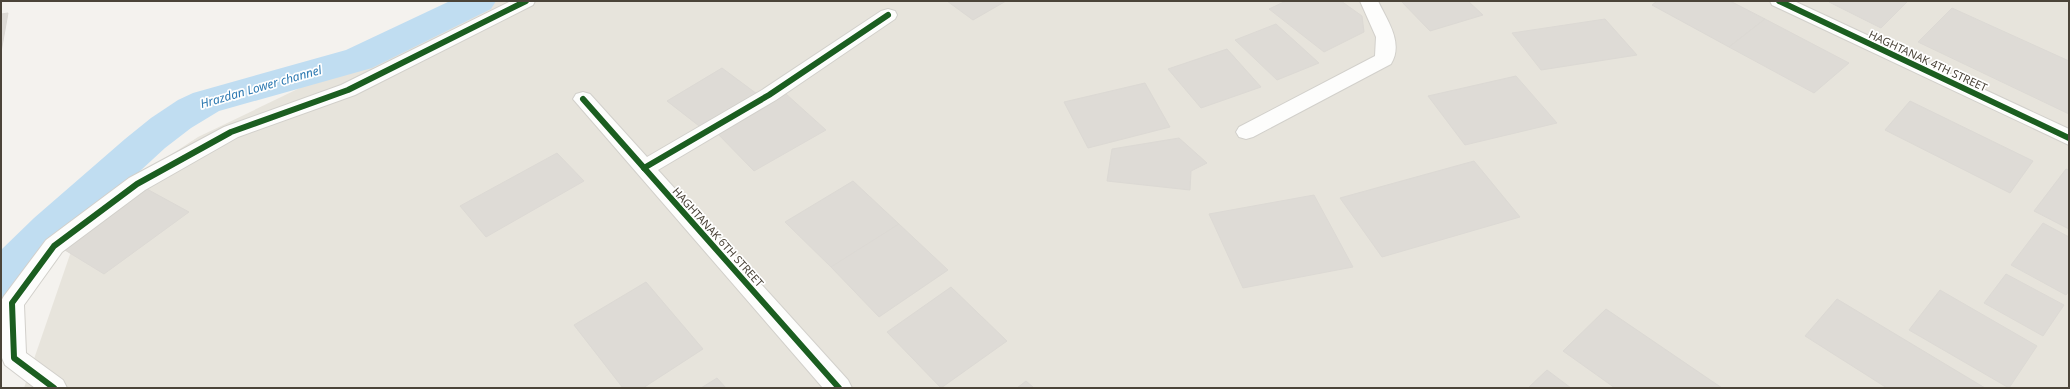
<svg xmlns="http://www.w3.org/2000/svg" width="2070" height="389" viewBox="0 0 2070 389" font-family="'Noto Sans',sans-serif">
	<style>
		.residential { fill: #e7e4dc }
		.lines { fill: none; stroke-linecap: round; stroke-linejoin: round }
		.canal { fill: #c0ddf1; fill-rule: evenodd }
		.building { fill: #dedbd6; stroke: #dcd9d4 }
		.street-casing { stroke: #d2d0cb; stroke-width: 2 }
		.street { fill: #fdfdfc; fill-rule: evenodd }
		.cycleway-casing { stroke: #fff; stroke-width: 8 }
		.cycleway { stroke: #1b5e20; stroke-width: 6 }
		.labels { text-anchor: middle; stroke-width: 3.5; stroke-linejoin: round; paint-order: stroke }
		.street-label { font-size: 11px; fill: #4b4439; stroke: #fff }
		.water-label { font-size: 12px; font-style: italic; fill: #2e7ab2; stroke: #fff }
	</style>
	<rect width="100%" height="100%" fill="#f4f2ee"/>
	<polygon class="residential" points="481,1 2069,1 2069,388 24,388 85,211 198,137"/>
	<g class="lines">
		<polygon class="canal" points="450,1 496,1 491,9 372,68 219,111 191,128 165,148 51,253 16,293 1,298 1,250 34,218 125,139 151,118 178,100 193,93 346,50"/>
	</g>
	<g class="building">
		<polygon points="947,1 1006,1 973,20"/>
		<polygon points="1286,1 1341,1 1362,16 1364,32 1324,52 1269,9"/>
		<polygon points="1401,1 1468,1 1483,15 1430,31"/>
		<polygon points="1657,1 1730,1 1765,19 1729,47 1652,5"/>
		<polygon points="1830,1 1908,1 1881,28 1829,2"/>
		<polygon points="1952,8 2069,61 2069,114 1918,42"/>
		<polygon points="8,13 1,52 1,14"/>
		<polygon points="1605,19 1637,55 1541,70 1512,33"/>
		<polygon points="1765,19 1849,63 1814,93 1729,47"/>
		<polygon points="1276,24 1319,63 1277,80 1235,40"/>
		<polygon points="1227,49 1261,87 1201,108 1168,69"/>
		<polygon points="722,68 757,94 703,129 667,101"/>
		<polygon points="1516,76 1557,123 1465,145 1428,96"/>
		<polygon points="1145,83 1170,127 1088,148 1064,102"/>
		<polygon points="786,94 826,130 754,171 716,132"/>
		<polygon points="1910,101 2033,161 2010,193 1885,130"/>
		<polygon points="1179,138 1207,163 1191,171 1190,190 1107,181 1112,149"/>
		<polygon points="557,153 584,181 486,237 460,206"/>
		<polygon points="1474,161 1520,217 1382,257 1340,198"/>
		<polygon points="2066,169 2069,170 2069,229 2034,211"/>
		<polygon points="853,181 899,224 831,267 785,222"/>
		<polygon points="145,188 189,212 104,274 60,247"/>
		<polygon points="1314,195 1353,267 1243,288 1209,214"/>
		<polygon points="2043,223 2069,237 2069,291 2066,295 2011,265"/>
		<polygon points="899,224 948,270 879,317 831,267"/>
		<polygon points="2006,274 2064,305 2043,336 1984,303"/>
		<polygon points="646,282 703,349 643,388 623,388 574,325"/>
		<polygon points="951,287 1007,341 941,388 887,332"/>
		<polygon points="1940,290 2037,346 2009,388 1909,330"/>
		<polygon points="1837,299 1985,388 1887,388 1805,336"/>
		<polygon points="1606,309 1722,388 1615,388 1563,351"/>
		<polygon points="1547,370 1571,388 1528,388"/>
		<polygon points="717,378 726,388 701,388"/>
		<polygon points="1026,381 1034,388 1017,388"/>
	</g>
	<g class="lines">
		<g class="street-casing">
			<g id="street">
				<polygon points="511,1 535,1 533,5 355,95 238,137 145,190 62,252 24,305 26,353 63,380 67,388 35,388 5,365 2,358 1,301 4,296 46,240 129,178 224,127 341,85"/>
				<path d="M1360,1H1378C1387,20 1404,43 1391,64L1253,137L1246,139L1239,137L1236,132L1239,127L1375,56L1376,37Z"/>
				<polygon points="1770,1 1794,1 2069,129 2069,145 1772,5"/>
				<polygon points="888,9 895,11 897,15 895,19 776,100 658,170 848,380 852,388 823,388 573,99 576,94 583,92 590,94 647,157 762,90 881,11"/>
			</g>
		</g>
		<use href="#street" class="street"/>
		<g class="cycleway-casing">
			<g id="cycleway">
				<polyline points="1779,1 2069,138"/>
				<polyline points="583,99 839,388"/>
				<polyline points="644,168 769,95 888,15"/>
				<polyline points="54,388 14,358 12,303 54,246 137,184 231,132 348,90 526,1"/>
			</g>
		</g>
		<use href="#cycleway" class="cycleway"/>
	</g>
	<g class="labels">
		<g class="street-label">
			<text transform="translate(1928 61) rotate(25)" y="4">HAGHTANAK 4TH STREET</text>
			<text transform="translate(718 237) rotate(48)" y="4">HAGHTANAK 6TH STREET</text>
		</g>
		<g class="water-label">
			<text transform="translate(261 87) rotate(-16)" y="4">Hrazdan Lower channel</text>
		</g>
	</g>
	<rect width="2070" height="389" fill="none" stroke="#4b4439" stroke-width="4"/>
</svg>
